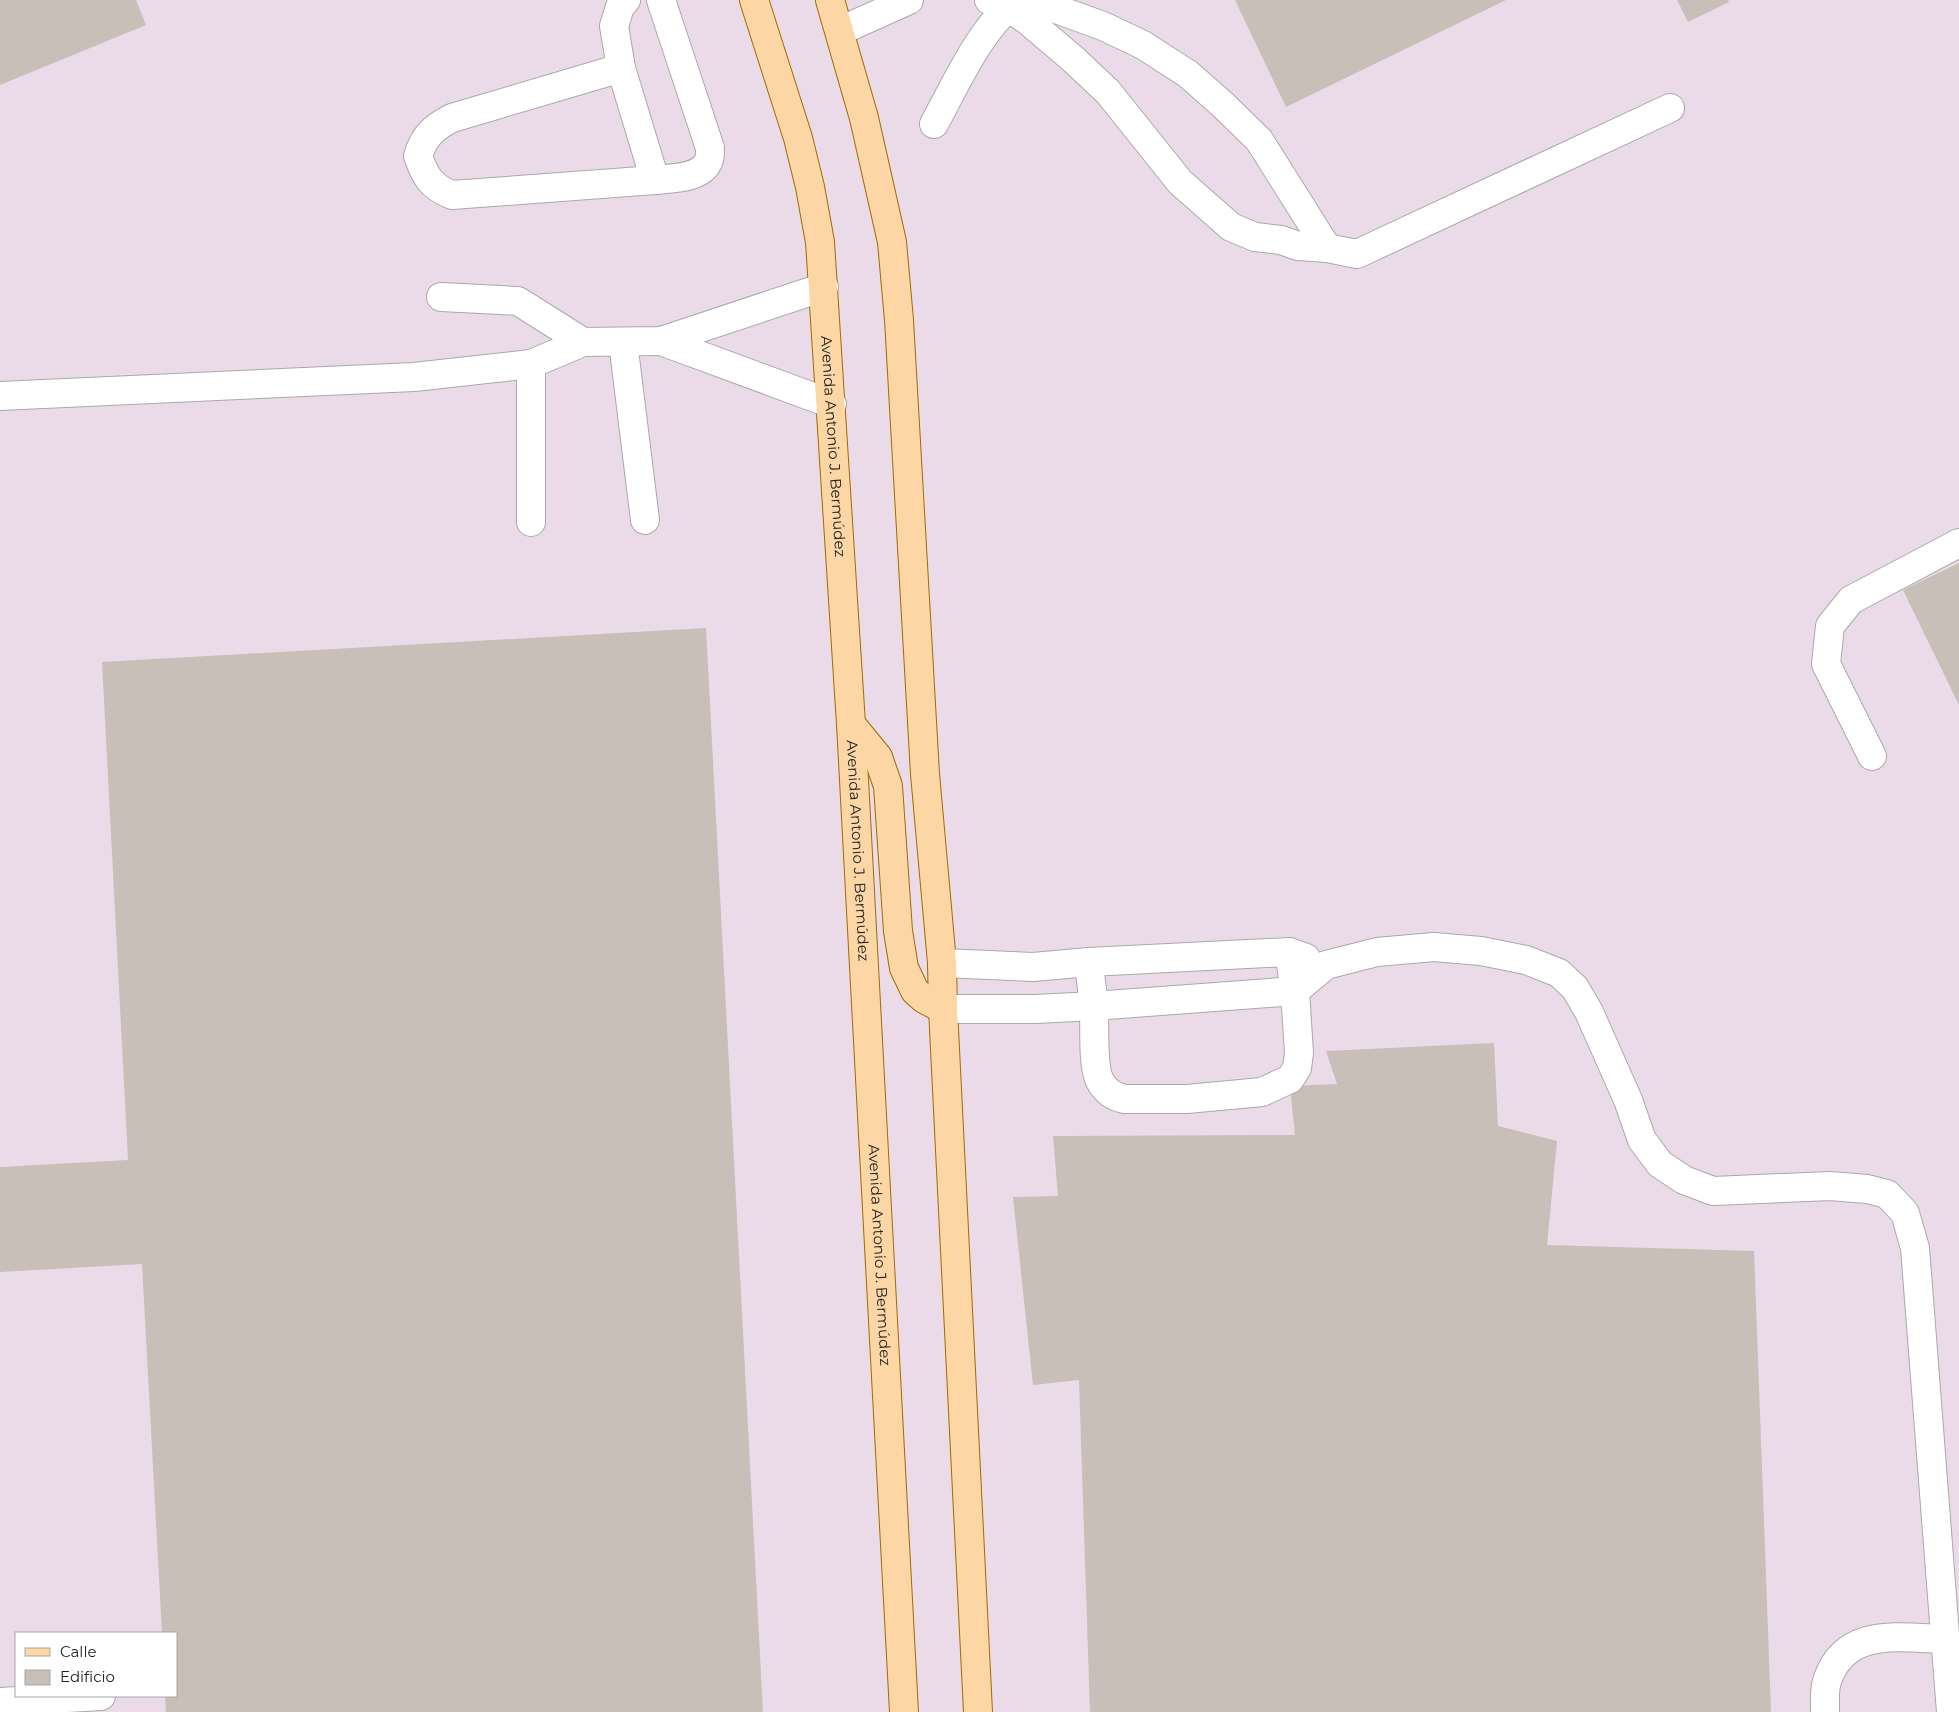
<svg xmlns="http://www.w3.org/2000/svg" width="1959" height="1712" viewBox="0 0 1959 1712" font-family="Montserrat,sans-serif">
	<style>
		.industrial { fill: #ebdbe8; fill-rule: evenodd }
		.building { fill: #c7bfb8 }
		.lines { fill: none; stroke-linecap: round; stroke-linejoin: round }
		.minor-casing { stroke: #a9a9a9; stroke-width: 30 }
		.major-casing { stroke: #a06b00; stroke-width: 30 }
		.minor { stroke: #fff; stroke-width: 28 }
		.major { stroke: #fcd6a4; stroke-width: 28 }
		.labels { text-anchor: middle; stroke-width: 4; stroke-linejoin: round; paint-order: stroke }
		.street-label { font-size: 15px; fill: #222; stroke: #fff }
	</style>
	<rect width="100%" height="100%" fill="#f2efe9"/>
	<path class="industrial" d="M0,0H1959V1712H0ZM16,1633H176V1696H16Z"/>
	<g class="building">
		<polygon points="0,0 136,0 146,25 0,85"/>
		<polygon points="1235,0 1506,0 1286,107"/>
		<polygon points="1677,0 1728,0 1729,2 1688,22"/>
		<polygon points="1959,563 1959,705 1903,590"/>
		<polygon points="706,628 763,1712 166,1712 165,1696 176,1696 176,1633 162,1633 142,1264 0,1272 0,1167 128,1160 102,662"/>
		<polygon points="1494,1043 1498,1126 1557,1141 1547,1245 1754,1251 1771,1712 1090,1712 1079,1380 1033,1385 1013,1197 1058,1196 1053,1136 1295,1135 1290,1086 1337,1084 1326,1051"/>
	</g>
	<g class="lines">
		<g class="minor-casing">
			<g id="minor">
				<polyline points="626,0 620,7 614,26 621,68 655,180"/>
				<polyline points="989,0 1007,7 1027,20 1073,59 1108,92 1180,182 1231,227 1255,237 1281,240 1298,246 1327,248 1357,254 1670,108"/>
				<polyline points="1036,0 1045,5 1103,26 1143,45 1188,74 1222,104 1259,140 1327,248"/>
				<polyline points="840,31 909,0"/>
				<path d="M621,68L452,118C434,127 424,136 418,156C425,176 431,187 452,195L655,180C672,178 702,179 709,160C710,157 710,152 710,148L661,0"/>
				<path d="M934,124C955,86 982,24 1018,0"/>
				<polyline points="441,297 518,301 583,342"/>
				<polyline points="661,341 832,404"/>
				<polyline points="623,342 645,520"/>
				<polyline points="531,364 531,522"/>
				<polyline points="0,396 414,377 531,364 583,342 661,341 824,287"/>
				<polyline points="1872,756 1826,664 1830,626 1851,600 1959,543"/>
				<path d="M1089,962C1090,977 1093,993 1094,1008C1095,1027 1092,1066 1100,1081C1106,1092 1113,1096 1124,1099H1187L1262,1092L1290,1079L1297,1068L1299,1053L1295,991L1289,952"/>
				<polyline points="942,963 1033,967 1089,962 1289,952 1306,958"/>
				<polyline points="943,1009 1036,1009 1094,1006 1295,991 1326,965 1377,952 1434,947 1481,951 1526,960 1559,973 1575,988 1589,1012 1628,1100 1642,1140 1660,1164 1684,1180 1713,1191 1830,1186 1867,1189 1887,1194 1905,1213 1915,1248 1951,1712"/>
				<polyline points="0,1702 101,1696"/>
				<path d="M1825,1712C1825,1702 1824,1690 1827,1681C1845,1626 1900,1638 1946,1639"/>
			</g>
		</g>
		<g class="major-casing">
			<g id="major">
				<path id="s1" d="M754,0L798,138L810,187L820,242L851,724L904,1712"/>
				<polyline points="830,0 864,118 892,242 899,320 925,774 942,963 943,1009 978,1712"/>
				<polyline points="851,724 878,757 888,786 898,931 904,968 915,991 924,999 943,1009"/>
			</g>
		</g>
		<use href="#minor" class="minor"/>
		<use href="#major" class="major"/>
	</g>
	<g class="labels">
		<g class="street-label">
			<text dy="5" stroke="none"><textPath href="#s1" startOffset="456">Avenida Antonio J. Bermúdez</textPath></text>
			<text dy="5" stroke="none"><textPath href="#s1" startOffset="861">Avenida Antonio J. Bermúdez</textPath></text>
			<text dy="5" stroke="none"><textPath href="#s1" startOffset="1266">Avenida Antonio J. Bermúdez</textPath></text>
		</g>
	</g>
	<rect x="15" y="1632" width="162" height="65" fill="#ffffff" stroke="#a7a7a7"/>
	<rect x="25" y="1648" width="25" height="8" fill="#fcd6a4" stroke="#a7a7a7"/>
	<text x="60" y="1657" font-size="15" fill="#222222">Calle</text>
	<rect x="25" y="1670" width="25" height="15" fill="#c7bfb8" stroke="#a7a7a7"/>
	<text x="60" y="1682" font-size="15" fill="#222222">Edificio</text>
</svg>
